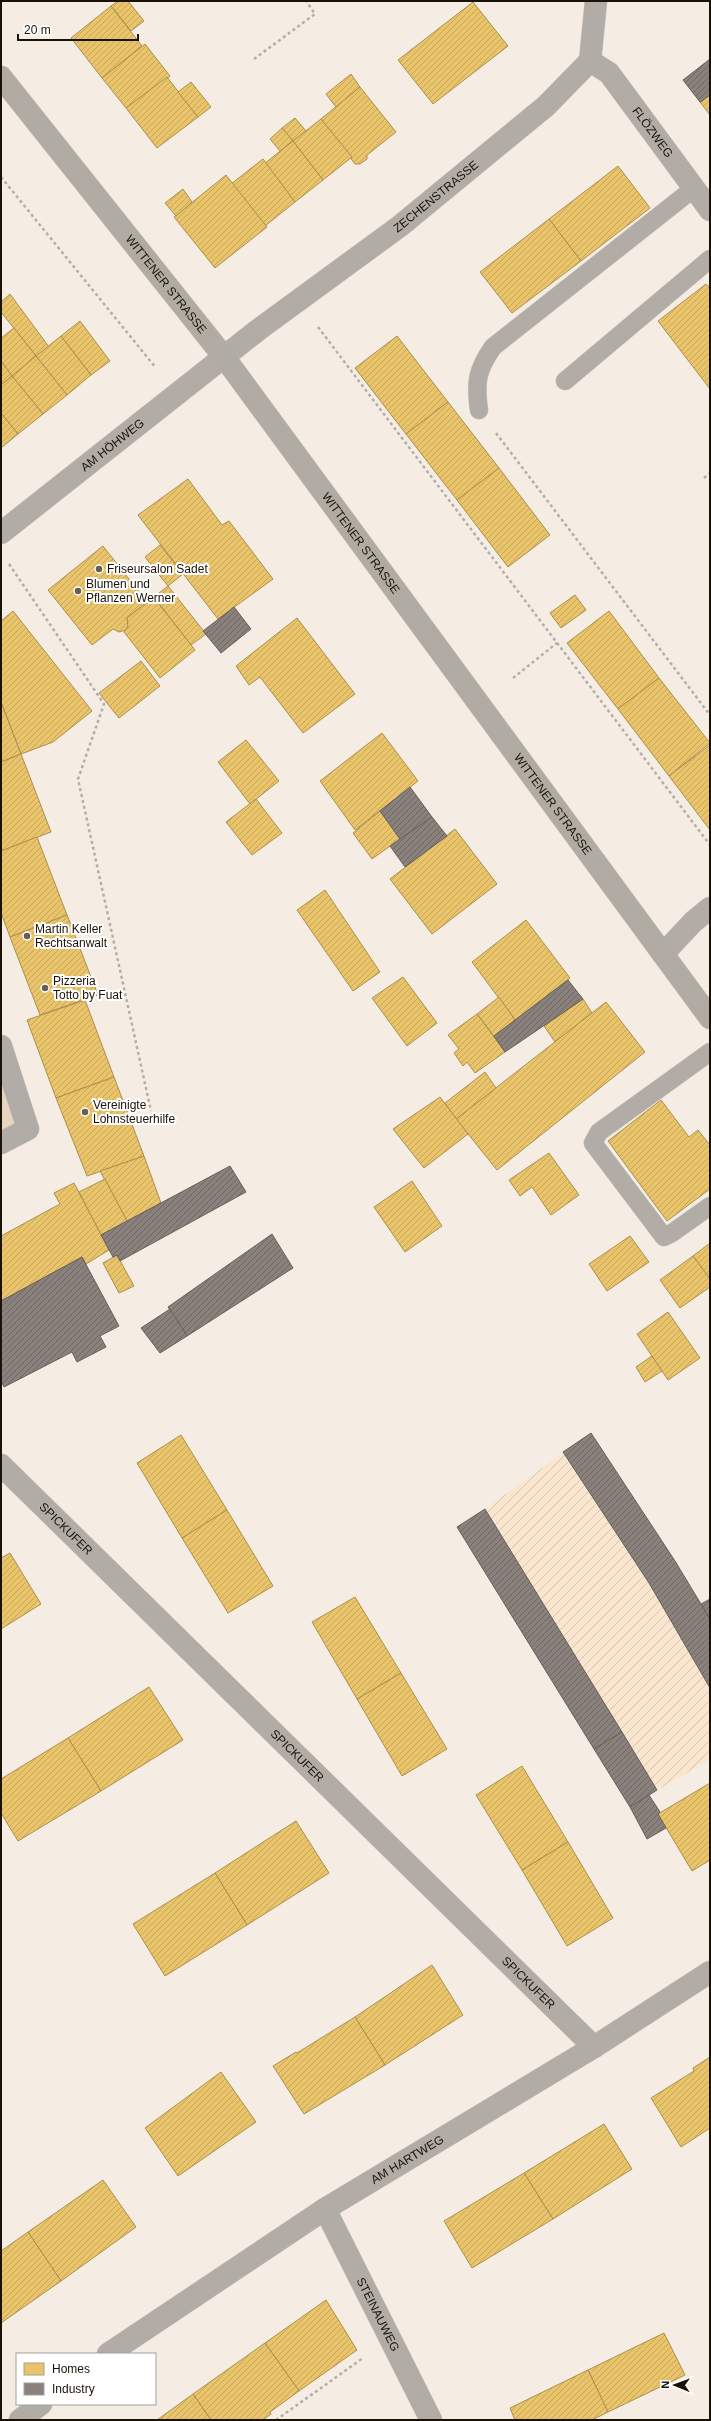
<svg xmlns="http://www.w3.org/2000/svg" width="711" height="2421" viewBox="0 0 711 2421" font-family="Helvetica,sans-serif">
	<style>
		.industrial { fill: url(#industrial-furrows) }
		.park { fill: #e6d4be }
		.homes { fill: url(#homes-hatch); stroke: #ab8f4c }
		.industry { fill: url(#industry-hatch); stroke: #686059 }
		.lines { fill: none; stroke-linecap: round; stroke-linejoin: round }
		.lane-casing { stroke: #d0cac2; stroke-width: 19 }
		.street-casing { stroke: #d0cac2; stroke-width: 23 }
		.secondary-casing { stroke: #d0cac2; stroke-width: 23 }
		.path { stroke: #b4aea8; stroke-width: 2.5; stroke-dasharray: 3 3; stroke-linecap: butt }
		.lane { stroke: #b1aca5; stroke-width: 18 }
		.street { stroke: #b1aca5; stroke-width: 22 }
		.secondary { stroke: #b0aba3; stroke-width: 22 }
		.poi-dot { fill: #675f54; stroke: #fff; stroke-width: 1.5 }
		.labels { text-anchor: middle; stroke-width: 4; stroke-linejoin: round; paint-order: stroke }
		.street-label { font-size: 12px; fill: #1a1207; stroke: #fff }
		.poi-label { font-size: 12px; fill: #1a1207; stroke: #fff; text-anchor: start }
	</style>
	<defs>
		<pattern id="industrial-furrows" width="10" height="10" patternUnits="userSpaceOnUse"><rect width="10" height="10" fill="#fae6ce"/><path d="M-1 1l2-2M0 10L10 0M9 11l2-2" fill="none" stroke="#d6c4af"/></pattern>
		<pattern id="homes-hatch" width="6" height="6" patternUnits="userSpaceOnUse"><rect width="6" height="6" fill="#e9c46a"/><path d="M-1 1l2-2M0 6l6-6M5 7l2-2" fill="none" stroke="#c7a75a"/></pattern>
		<pattern id="industry-hatch" width="6" height="6" patternUnits="userSpaceOnUse"><rect width="6" height="6" fill="#8a817c"/><path d="M-1 1l2-2M0 6l6-6M5 7l2-2" fill="none" stroke="#706864"/></pattern>
	</defs>
	<rect width="100%" height="100%" fill="#f5ede4"/>
	<polygon class="industrial" points="591,1433 675,1561 710,1619 710,1759 630,1807 457,1527 485,1509"/>
	<polygon class="park" points="1,1046 28,1129 1,1143"/>
	<g class="homes">
		<polygon points="118,1 128,1 144,21 131,31 111,6"/>
		<polygon points="473,2 508,46 433,104 398,60"/>
		<polygon points="111,6 142,46 102,78 71,38"/>
		<polygon points="145,44 170,76 126,108 102,78"/>
		<polygon points="351,74 360,87 336,107 326,94"/>
		<polygon points="167,77 198,117 157,148 126,108"/>
		<polygon points="191,82 211,107 198,117 178,92"/>
		<polygon points="360,87 396,132 367,155 367,159 360,164 355,164 321,119"/>
		<polygon points="710,95 710,115 700,102"/>
		<polygon points="295,118 306,131 293,141 282,128"/>
		<polygon points="321,119 352,157 323,180 293,141"/>
		<polygon points="282,128 293,141 280,151 270,139"/>
		<polygon points="293,141 323,180 295,202 264,164"/>
		<polygon points="263,159 295,202 265,226 231,184"/>
		<polygon points="618,166 650,208 581,261 549,219"/>
		<polygon points="226,175 267,227 215,268 174,217"/>
		<polygon points="183,189 192,202 176,216 165,203"/>
		<polygon points="549,219 581,261 512,313 480,272"/>
		<polygon points="706,284 710,288 710,389 658,321"/>
		<polygon points="10,294 49,347 36,356 1,312 1,302"/>
		<polygon points="80,321 110,361 91,375 61,336"/>
		<polygon points="14,328 36,356 12,376 1,361 1,338"/>
		<polygon points="61,336 91,375 67,395 36,356"/>
		<polygon points="397,336 448,402 406,434 355,368"/>
		<polygon points="36,356 67,395 43,414 12,376"/>
		<polygon points="1,361 12,376 1,385"/>
		<polygon points="12,376 43,414 18,434 1,413 1,385"/>
		<polygon points="448,402 499,468 457,500 406,434"/>
		<polygon points="1,413 18,434 1,448"/>
		<polygon points="499,468 550,535 508,567 457,500"/>
		<polygon points="188,479 222,525 229,521 273,579 218,619 138,515"/>
		<polygon points="160,545 183,574 168,586 145,557"/>
		<polygon points="103,546 147,602 127,618 129,624 126,630 119,632 113,629 92,645 48,590"/>
		<polygon points="168,586 206,634 191,645 154,597"/>
		<polygon points="151,594 195,650 160,678 124,632 128,627 127,618 147,602 146,599"/>
		<polygon points="575,595 586,610 561,628 550,613"/>
		<polygon points="13,611 92,711 53,742 21,754 1,702 1,621"/>
		<polygon points="609,611 659,678 618,709 567,643"/>
		<polygon points="297,618 355,694 303,733 260,677 249,685 236,666"/>
		<polygon points="141,661 160,686 119,718 99,693"/>
		<polygon points="659,678 710,743 669,776 618,709"/>
		<polygon points="1,702 21,754 1,762"/>
		<polygon points="382,733 418,781 355,830 320,781"/>
		<polygon points="246,740 279,781 250,804 218,762"/>
		<polygon points="710,745 710,830 669,776"/>
		<polygon points="21,754 51,832 1,851 1,762"/>
		<polygon points="256,799 282,833 252,855 226,822"/>
		<polygon points="380,811 400,839 372,859 353,833"/>
		<polygon points="455,829 497,884 432,934 390,879"/>
		<polygon points="37,837 67,915 10,937 1,913 1,851"/>
		<polygon points="325,890 380,972 353,991 297,910"/>
		<polygon points="67,915 98,995 40,1015 10,937"/>
		<polygon points="526,920 570,978 515,1020 472,962"/>
		<polygon points="403,977 437,1023 407,1046 372,998"/>
		<polygon points="499,997 515,1020 494,1036 477,1014"/>
		<polygon points="583,999 592,1013 555,1042 544,1026"/>
		<polygon points="85,1000 114,1077 56,1098 27,1020"/>
		<polygon points="606,1002 645,1052 497,1170 456,1119"/>
		<polygon points="477,1014 505,1052 475,1073 467,1062 463,1066 454,1053 459,1049 448,1035"/>
		<polygon points="485,1072 496,1088 456,1119 445,1103"/>
		<polygon points="114,1077 144,1156 87,1176 56,1098"/>
		<polygon points="440,1097 468,1134 424,1168 393,1129"/>
		<polygon points="661,1100 689,1137 698,1130 710,1145 710,1189 667,1221 608,1141"/>
		<polygon points="549,1153 579,1195 551,1215 532,1187 520,1196 509,1180"/>
		<polygon points="144,1156 161,1203 127,1221 100,1171"/>
		<polygon points="105,1179 127,1221 101,1235 79,1192"/>
		<polygon points="412,1181 442,1226 405,1252 374,1207"/>
		<polygon points="74,1183 109,1250 86,1264 82,1257 1,1301 1,1236 60,1204 54,1193"/>
		<polygon points="630,1236 649,1262 607,1291 589,1264"/>
		<polygon points="710,1243 710,1279 693,1256"/>
		<polygon points="117,1255 134,1286 119,1293 103,1263"/>
		<polygon points="693,1256 710,1279 710,1287 680,1308 660,1280"/>
		<polygon points="668,1312 700,1358 668,1380 637,1334"/>
		<polygon points="652,1356 662,1371 645,1382 636,1367"/>
		<polygon points="181,1435 227,1510 182,1538 137,1463"/>
		<polygon points="227,1510 273,1586 228,1613 182,1538"/>
		<polygon points="10,1553 41,1604 1,1629 1,1558"/>
		<polygon points="355,1597 401,1673 357,1699 312,1622"/>
		<polygon points="401,1673 447,1749 402,1776 357,1699"/>
		<polygon points="149,1687 183,1740 101,1791 68,1738"/>
		<polygon points="68,1738 101,1791 18,1841 1,1813 1,1779"/>
		<polygon points="522,1766 568,1842 522,1870 476,1795"/>
		<polygon points="710,1783 710,1860 692,1871 658,1814"/>
		<polygon points="296,1821 329,1873 247,1925 215,1873"/>
		<polygon points="568,1842 613,1918 567,1946 522,1870"/>
		<polygon points="215,1873 247,1925 165,1976 133,1924"/>
		<polygon points="432,1965 463,2015 385,2065 355,2017"/>
		<polygon points="355,2017 385,2065 304,2114 273,2066 296,2052 297,2053"/>
		<polygon points="710,2057 710,2128 681,2147 651,2098 694,2071 693,2068"/>
		<polygon points="221,2072 256,2122 178,2176 145,2128"/>
		<polygon points="604,2124 632,2169 553,2219 524,2173"/>
		<polygon points="524,2173 553,2219 472,2268 444,2221"/>
		<polygon points="103,2180 136,2227 61,2281 28,2232"/>
		<polygon points="28,2232 61,2281 1,2323 1,2251"/>
		<polygon points="326,2300 357,2350 299,2391 265,2343"/>
		<polygon points="664,2333 685,2375 608,2412 588,2370"/>
		<polygon points="265,2343 299,2391 270,2412 271,2414 263,2420 211,2420 193,2394"/>
		<polygon points="588,2370 608,2412 592,2420 515,2420 510,2408"/>
		<polygon points="193,2394 211,2420 157,2420"/>
	</g>
	<g class="industry">
		<polygon points="710,59 710,95 700,102 683,80"/>
		<polygon points="234,607 251,629 221,653 203,631"/>
		<polygon points="410,787 432,817 400,839 380,811"/>
		<polygon points="432,817 447,836 405,867 390,846"/>
		<polygon points="568,980 583,999 505,1052 494,1036"/>
		<polygon points="230,1166 246,1192 120,1261 117,1255 113,1257 101,1235"/>
		<polygon points="272,1234 293,1268 187,1336 168,1307"/>
		<polygon points="82,1257 119,1326 100,1336 106,1347 77,1362 72,1352 4,1387 1,1381 1,1301"/>
		<polygon points="170,1309 187,1336 160,1353 141,1328"/>
		<polygon points="591,1433 675,1561 710,1619 710,1688 649,1583 563,1452"/>
		<polygon points="485,1509 622,1732 594,1749 457,1527"/>
		<polygon points="710,1599 710,1619 701,1604"/>
		<polygon points="622,1732 657,1790 630,1807 594,1749"/>
		<polygon points="649,1795 660,1812 658,1814 666,1828 647,1839 630,1807"/>
	</g>
	<g class="lines">
		<g class="lane-casing">
			<g id="lane">
				<polyline points="565,381 710,259"/>
				<path d="M479,410C475,382 477,370 493,347L693,189"/>
				<polyline points="710,1052 599,1132 593,1143 664,1237 672,1233 710,1206"/>
			</g>
		</g>
		<g class="street-casing">
			<g id="street">
				<path id="s1" d="M590,61L609,73L710,210"/>
				<path id="s2" d="M1,533L258,330L400,226L546,106L590,61L596,1"/>
				<polyline points="663,954 693,922 710,908"/>
				<polyline points="1,1046 28,1129 1,1143"/>
				<path id="s3" d="M1,1465L594,2047"/>
				<path id="s4" d="M325,2209L431,2420"/>
				<path id="s5" d="M108,2354L325,2209L594,2047L710,1972"/>
				<polyline points="20,2420 41,2404"/>
			</g>
		</g>
		<g class="secondary-casing">
			<g id="secondary">
				<path id="s6" d="M1,77L224,357L710,1018"/>
			</g>
		</g>
		<g class="path">
			<polyline points="254,59 315,14 306,1"/>
			<polyline points="1,177 156,368"/>
			<polyline points="318,327 710,845"/>
			<polyline points="496,433 710,715"/>
			<polyline points="704,478 710,473"/>
			<polyline points="9,564 104,704 78,779 151,1111"/>
			<polyline points="513,678 557,643"/>
			<polyline points="276,2420 363,2358"/>
		</g>
		<use href="#lane" class="lane"/>
		<use href="#street" class="street"/>
		<use href="#secondary" class="secondary"/>
	</g>
	<g class="poi-dot">
		<circle cx="99" cy="569" r="4"/>
		<circle cx="78" cy="591" r="4"/>
		<circle cx="27" cy="936" r="4"/>
		<circle cx="45" cy="988" r="4"/>
		<circle cx="85" cy="1112" r="4"/>
	</g>
	<g class="labels">
		<g class="street-label">
			<text dy="4" stroke="none"><textPath href="#s1" startOffset="96">FLÖZWEG</textPath></text>
			<text dy="4" stroke="none"><textPath href="#s2" startOffset="550">ZECHENSTRASSE</textPath></text>
			<text dy="4" stroke="none"><textPath href="#s6" startOffset="265">WITTENER STRASSE</textPath></text>
			<text dy="4" stroke="none"><textPath href="#s2" startOffset="142">AM HÖHWEG</textPath></text>
			<text dy="4" stroke="none"><textPath href="#s6" startOffset="589">WITTENER STRASSE</textPath></text>
			<text dy="4" stroke="none"><textPath href="#s6" startOffset="913">WITTENER STRASSE</textPath></text>
			<text dy="4" stroke="none"><textPath href="#s3" startOffset="91">SPICKUFER</textPath></text>
			<text dy="4" stroke="none"><textPath href="#s3" startOffset="415">SPICKUFER</textPath></text>
			<text dy="4" stroke="none"><textPath href="#s3" startOffset="739">SPICKUFER</textPath></text>
			<text dy="4" stroke="none"><textPath href="#s5" startOffset="357">AM HARTWEG</textPath></text>
			<text dy="4" stroke="none"><textPath href="#s4" startOffset="118">STEINAUWEG</textPath></text>
		</g>
		<g class="poi-label">
			<text x="107" y="573">Friseursalon Sadet</text>
			<text x="86" y="588">Blumen und<tspan x="86" dy="14">Pflanzen Werner</tspan></text>
			<text x="35" y="933">Martin Keller<tspan x="35" dy="14">Rechtsanwalt</tspan></text>
			<text x="53" y="985">Pizzeria<tspan x="53" dy="14">Totto by Fuat</tspan></text>
			<text x="93" y="1109">Vereinigte<tspan x="93" dy="14">Lohnsteuerhilfe</tspan></text>
		</g>
	</g>
	<rect width="711" height="2421" fill="none" stroke="#1a1207" stroke-width="4"/>
	<rect x="16" y="2353" width="140" height="52" fill="#ffffff" stroke="#a3a09c"/>
	<rect x="24" y="2363" width="20" height="12" fill="#e9c46a" stroke="#a3a09c"/>
	<text x="52" y="2373" font-size="12" fill="#1a1207">Homes</text>
	<rect x="24" y="2383" width="20" height="12" fill="#8a817c" stroke="#a3a09c"/>
	<text x="52" y="2393" font-size="12" fill="#1a1207">Industry</text>
	<g transform="translate(675 2385) rotate(271)" stroke="#ffffff" stroke-width="3" paint-order="stroke">
	<path d="M0-3L7 15L0 10L-7 15Z" fill="#1a1207"/>
	<text y="-6" font-size="11" font-weight="bold" text-anchor="middle" fill="#1a1207">N</text>
	</g>
	<path d="M18 34v6h120v-6" fill="none" stroke="#1a1207" stroke-width="2"/>
	<text x="24" y="34" font-size="12" fill="#1a1207" stroke="#ffffff" stroke-width="3" paint-order="stroke">20 m</text>
</svg>
